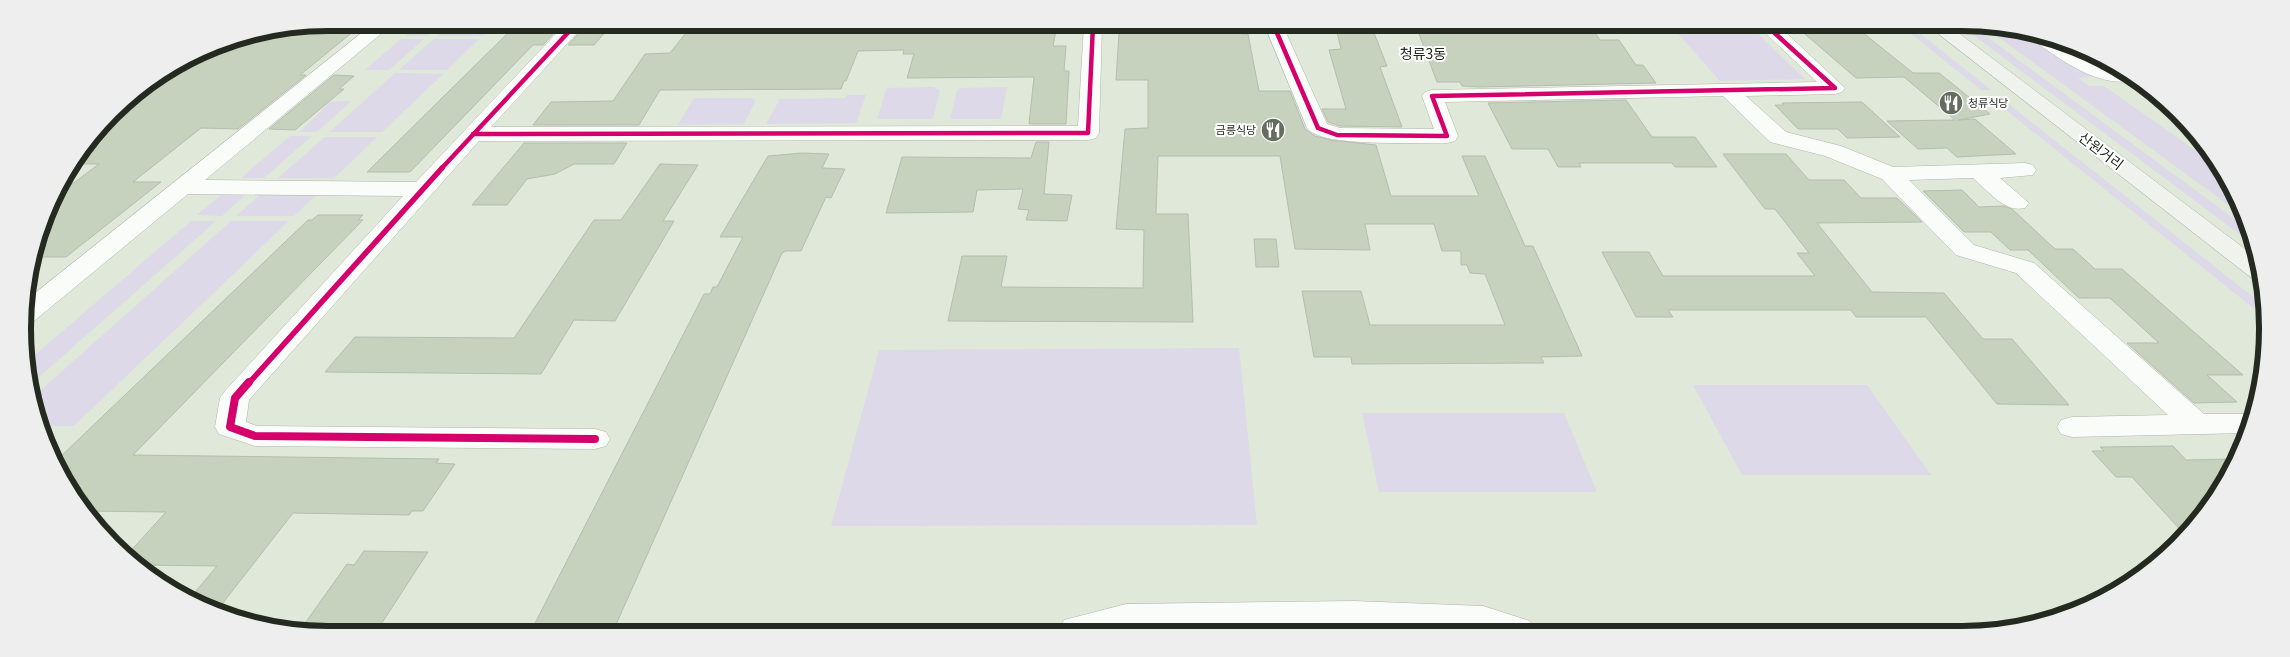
<svg xmlns="http://www.w3.org/2000/svg" width="2290" height="657" viewBox="0 0 2290 657" font-family="Georgia,'Noto Sans KR',serif">
	<style>
		.green { fill: #ddd9e9 }
		.building { fill: #c6d1be; stroke: #b6bdb1 }
		.lines { fill: none; stroke-linecap: round; stroke-linejoin: round }
		.street-casing { stroke: #afb6aa; stroke-width: 1 }
		.secondary-casing { stroke: #afb6aa; stroke-width: 1 }
		.street { fill: #fafcf9; fill-rule: evenodd }
		.secondary { fill: #f0f2ee; fill-rule: evenodd }
		.cycleway-far2-casing { stroke: #fff; stroke-width: 7 }
		.cycleway-far1-casing { stroke: #fff; stroke-width: 9 }
		.cycleway-casing { stroke: #fff; stroke-width: 11 }
		.cycleway-far2 { stroke: #d6006c; stroke-width: 4.5 }
		.cycleway-far1 { stroke: #d6006c; stroke-width: 5.5 }
		.cycleway { stroke: #d6006c; stroke-width: 8 }
		.labels { text-anchor: middle; stroke-width: 4; stroke-linejoin: round; paint-order: stroke }
		.far-poi-label { font-size: 11px; fill: #242a1f; stroke: #fff; text-anchor: start }
		.far-quarter-label { font-size: 14px; fill: #242a1f; stroke: #fff }
		.street-label { font-size: 14px; fill: #242a1f; stroke: #fff }
		.rim { fill: none; stroke: #242a1f; stroke-width: 6 }
	</style>
	<rect width="100%" height="100%" fill="#dfe8d9"/>
	<g class="green">
		<polygon points="420,23 443,23 428,36 405,36"/>
		<polygon points="452,23 496,23 483,36 437,36"/>
		<polygon points="1672,27 1751,27 1805,79 1720,81"/>
		<polygon points="1904,28 1913,28 1991,90 1981,90"/>
		<polygon points="1964,28 1975,28 2244,226 2250,242"/>
		<polygon points="1986,28 2022,29 2092,77 2078,78 2089,86 2104,86 2219,167 2238,212"/>
		<polygon points="401,39 424,39 389,70 365,70"/>
		<polygon points="434,39 479,39 447,70 399,70"/>
		<polygon points="395,73 443,74 382,132 330,132"/>
		<polygon points="933,87 940,90 933,119 877,119 887,88"/>
		<polygon points="1007,87 1001,119 950,119 957,90 960,88"/>
		<polygon points="847,95 866,95 856,123 766,124 780,99 845,98"/>
		<polygon points="694,98 752,98 756,100 744,124 678,125"/>
		<polygon points="1991,98 2001,98 2262,304 2262,315"/>
		<polygon points="351,101 317,132 300,132 330,102"/>
		<polygon points="290,136 312,136 264,178 241,178"/>
		<polygon points="325,137 377,137 334,178 278,178"/>
		<polygon points="222,194 246,194 222,216 197,215"/>
		<polygon points="261,194 317,194 294,216 236,216"/>
		<polygon points="191,221 216,221 31,384 28,361"/>
		<polygon points="231,221 289,221 74,426 42,426 33,408 32,398"/>
		<polygon points="1239,348 1257,525 831,526 879,350"/>
		<polygon points="1693,385 1867,385 1931,475 1742,475"/>
		<polygon points="1362,413 1564,413 1597,492 1379,492"/>
	</g>
	<g class="building">
		<polygon points="326,23 317,31 354,31 300,75 306,75 238,129 201,128 133,182 161,182 66,257 37,257 52,199 99,164 76,164 127,99 212,46"/>
		<polygon points="518,23 563,23 543,45 533,45 410,172 367,172"/>
		<polygon points="588,23 613,23 594,45 568,45"/>
		<polygon points="693,24 1057,25 1053,46 1066,46 1064,71 1069,71 1066,124 1029,124 1034,77 907,78 914,54 903,54 904,50 858,51 846,81 844,81 841,89 660,90 639,125 533,125 551,102 613,101 645,54 670,53"/>
		<polygon points="1416,26 1591,27 1600,40 1619,40 1636,65 1643,65 1656,83 1479,87 1462,86 1460,82 1437,82"/>
		<polygon points="1798,28 1857,28 1913,73 1939,73 1990,114 1958,120 1975,119 2016,154 1957,157 1947,148 1918,149 1887,121 1955,120 1904,77 1856,78"/>
		<polygon points="1337,32 1374,33 1387,66 1380,67 1402,127 1340,126 1328,122 1322,109 1346,109 1329,50 1341,49"/>
		<polygon points="1119,33 1240,33 1241,34 1248,34 1259,91 1290,91 1305,129 1315,136 1331,140 1376,145 1391,196 1479,196 1462,156 1485,156 1525,246 1533,246 1582,356 1541,357 1544,363 1352,364 1351,357 1314,357 1302,291 1361,291 1370,325 1505,325 1485,274 1470,273 1467,265 1461,265 1461,251 1442,251 1434,224 1365,224 1370,250 1295,249 1280,156 1158,156 1156,214 1188,214 1193,322 948,321 962,256 1007,256 1001,287 1143,288 1144,230 1116,229 1125,129 1148,128 1148,80 1116,80"/>
		<polygon points="334,75 354,76 339,89 344,89 295,130 269,129"/>
		<polygon points="1626,100 1652,137 1695,137 1717,167 1675,167 1672,163 1579,163 1581,167 1558,167 1548,149 1512,149 1488,103"/>
		<polygon points="1862,102 1900,137 1847,138 1838,129 1798,129 1775,105 1784,105 1782,103"/>
		<polygon points="1036,142 1049,142 1044,194 1072,195 1067,221 1026,220 1029,210 1018,209 1023,189 977,190 973,212 886,213 902,157 1031,158"/>
		<polygon points="524,143 627,143 614,164 574,164 555,174 527,179 507,205 472,205"/>
		<polygon points="802,153 829,154 822,168 845,169 831,198 826,197 801,251 786,251 782,253 614,629 532,629 704,294 710,294 713,287 717,287 743,237 720,237 768,156"/>
		<polygon points="1723,154 1786,154 1809,180 1844,180 1861,198 1897,198 1922,222 1817,223 1872,292 1944,293 1983,339 2012,339 2069,405 1997,404 1926,317 1856,317 1851,310 1668,310 1673,317 1636,317 1602,252 1649,252 1663,276 1815,276 1797,253 1809,253 1775,209 1765,209"/>
		<polygon points="660,164 698,165 663,221 674,221 615,321 574,320 541,374 325,372 355,337 514,338 594,220 621,220"/>
		<polygon points="1962,190 1979,207 2004,206 2012,209 2055,249 2073,249 2095,269 2122,269 2243,375 2207,375 2237,402 2194,403 2127,343 2159,343 2110,298 2079,298 2028,250 2010,250 1991,232 1964,232 1923,191"/>
		<polygon points="318,215 363,215 358,220 363,220 133,455 439,459 436,463 455,464 423,511 412,511 409,515 293,513 219,608 191,597 217,566 139,565 128,554 166,512 84,511 58,459 308,220 312,220"/>
		<polygon points="1254,239 1276,239 1279,267 1256,267"/>
		<polygon points="2173,446 2186,460 2235,459 2227,481 2185,535 2132,477 2116,477 2092,451 2104,451 2100,447"/>
		<polygon points="364,551 428,552 378,629 301,629 347,564 354,565"/>
	</g>
	<g class="lines">
		<g class="street-casing">
			<g id="street">
				<polygon points="374,23 394,23 205,180 416,182 566,23 586,23 491,127 1078,126 1084,25 1102,25 1099,133 1096,138 1088,140 479,141 249,400 246,422 257,426 595,429 606,432 610,439 606,446 595,449 255,446 219,434 215,427 220,398 225,391 403,196 188,194 34,321 25,323 23,308 25,301"/>
				<path d="M1265,26H1283L1327,124L1340,128L1434,129L1422,96L1425,92L1432,90L1817,82L1759,27H1780L1845,88L1842,92L1835,94L1746,96L1786,132L1841,146L1893,167L2025,163L2033,165L2036,170L2033,175L2000,178L2029,203L2025,208C2005,213 1988,191 1973,178L1909,180L1974,245L2034,263L2204,414H2252L2245,433L2072,437L2061,434L2057,427L2061,420L2072,417L2168,415L2016,273L1956,255L1882,179L1825,156L1770,142L1723,96L1445,102L1458,136L1455,141L1447,143C1420,142 1321,148 1307,128Z"/>
				<path d="M2034,34L2072,49L2101,65L2131,74L2137,80C2099,89 2063,61 2034,41L2032,37Z"/>
				<polygon points="1354,601 1483,606 1530,621 1535,631 1059,630 1064,620 1126,604"/>
			</g>
		</g>
		<g class="secondary-casing">
			<polygon id="secondary" points="1931,28 1952,28 2257,258 2262,269 2262,282 2253,279"/>
		</g>
		<use href="#street" class="street"/>
		<use href="#secondary" class="secondary"/>
		<g class="cycleway-far2-casing">
			<g id="cycleway-far2">
				<polyline points="1274,26 1318,128 1337,135 1447,136 1432,96 1835,88 1768,27"/>
				<polyline points="473,134 1088,133 1093,25"/>
				<polyline points="441,169 577,23"/>
			</g>
		</g>
		<g class="cycleway-far1-casing">
			<polyline id="cycleway-far1" points="248,384 442,168"/>
		</g>
		<g class="cycleway-casing">
			<polyline id="cycleway" points="249,382 235,398 230,427 255,436 595,439"/>
		</g>
		<use href="#cycleway-far2" class="cycleway-far2"/>
		<use href="#cycleway-far1" class="cycleway-far1"/>
		<use href="#cycleway" class="cycleway"/>
	</g>
	<defs>
		<g id="restaurant-disc" transform="scale(1.25)"><circle r="9.5" fill="#656c60" stroke="#fff"/><path d="M-5-6h1v4h1v-4h1v4h1v-4h1v5L-1.5 .5V6h-2V.5L-5-1ZM5-6V6H3V1.5H1.5Q1.5-4 5-6Z" fill="#fff"/></g>
	</defs>
	<g fill-rule="evenodd">
		<use href="#restaurant-disc" x="1951" y="103"/>
		<use href="#restaurant-disc" x="1273" y="130"/>
	</g>
	<g class="labels">
		<g class="far-poi-label">
			<text x="1968" y="107">청류식당</text>
			<text x="1256" y="134" text-anchor="end">금릉식당</text>
		</g>
		<g class="far-quarter-label">
			<text x="1423" y="59">청류3동</text>
		</g>
		<g class="street-label">
			<text transform="translate(2101 151) rotate(37)" y="5">산원거리</text>
		</g>
	</g>
	<path d="M0 0H2290V657H0ZM328 31H1962A297 297 0 0 1 2259 328V329A297 297 0 0 1 1962 626H328A297 297 0 0 1 31 329V328A297 297 0 0 1 328 31Z" fill="#edeeed" fill-rule="evenodd"/>
	<path class="rim" d="M328 31H1962A297 297 0 0 1 2259 328V329A297 297 0 0 1 1962 626H328A297 297 0 0 1 31 329V328A297 297 0 0 1 328 31Z"/>
</svg>
